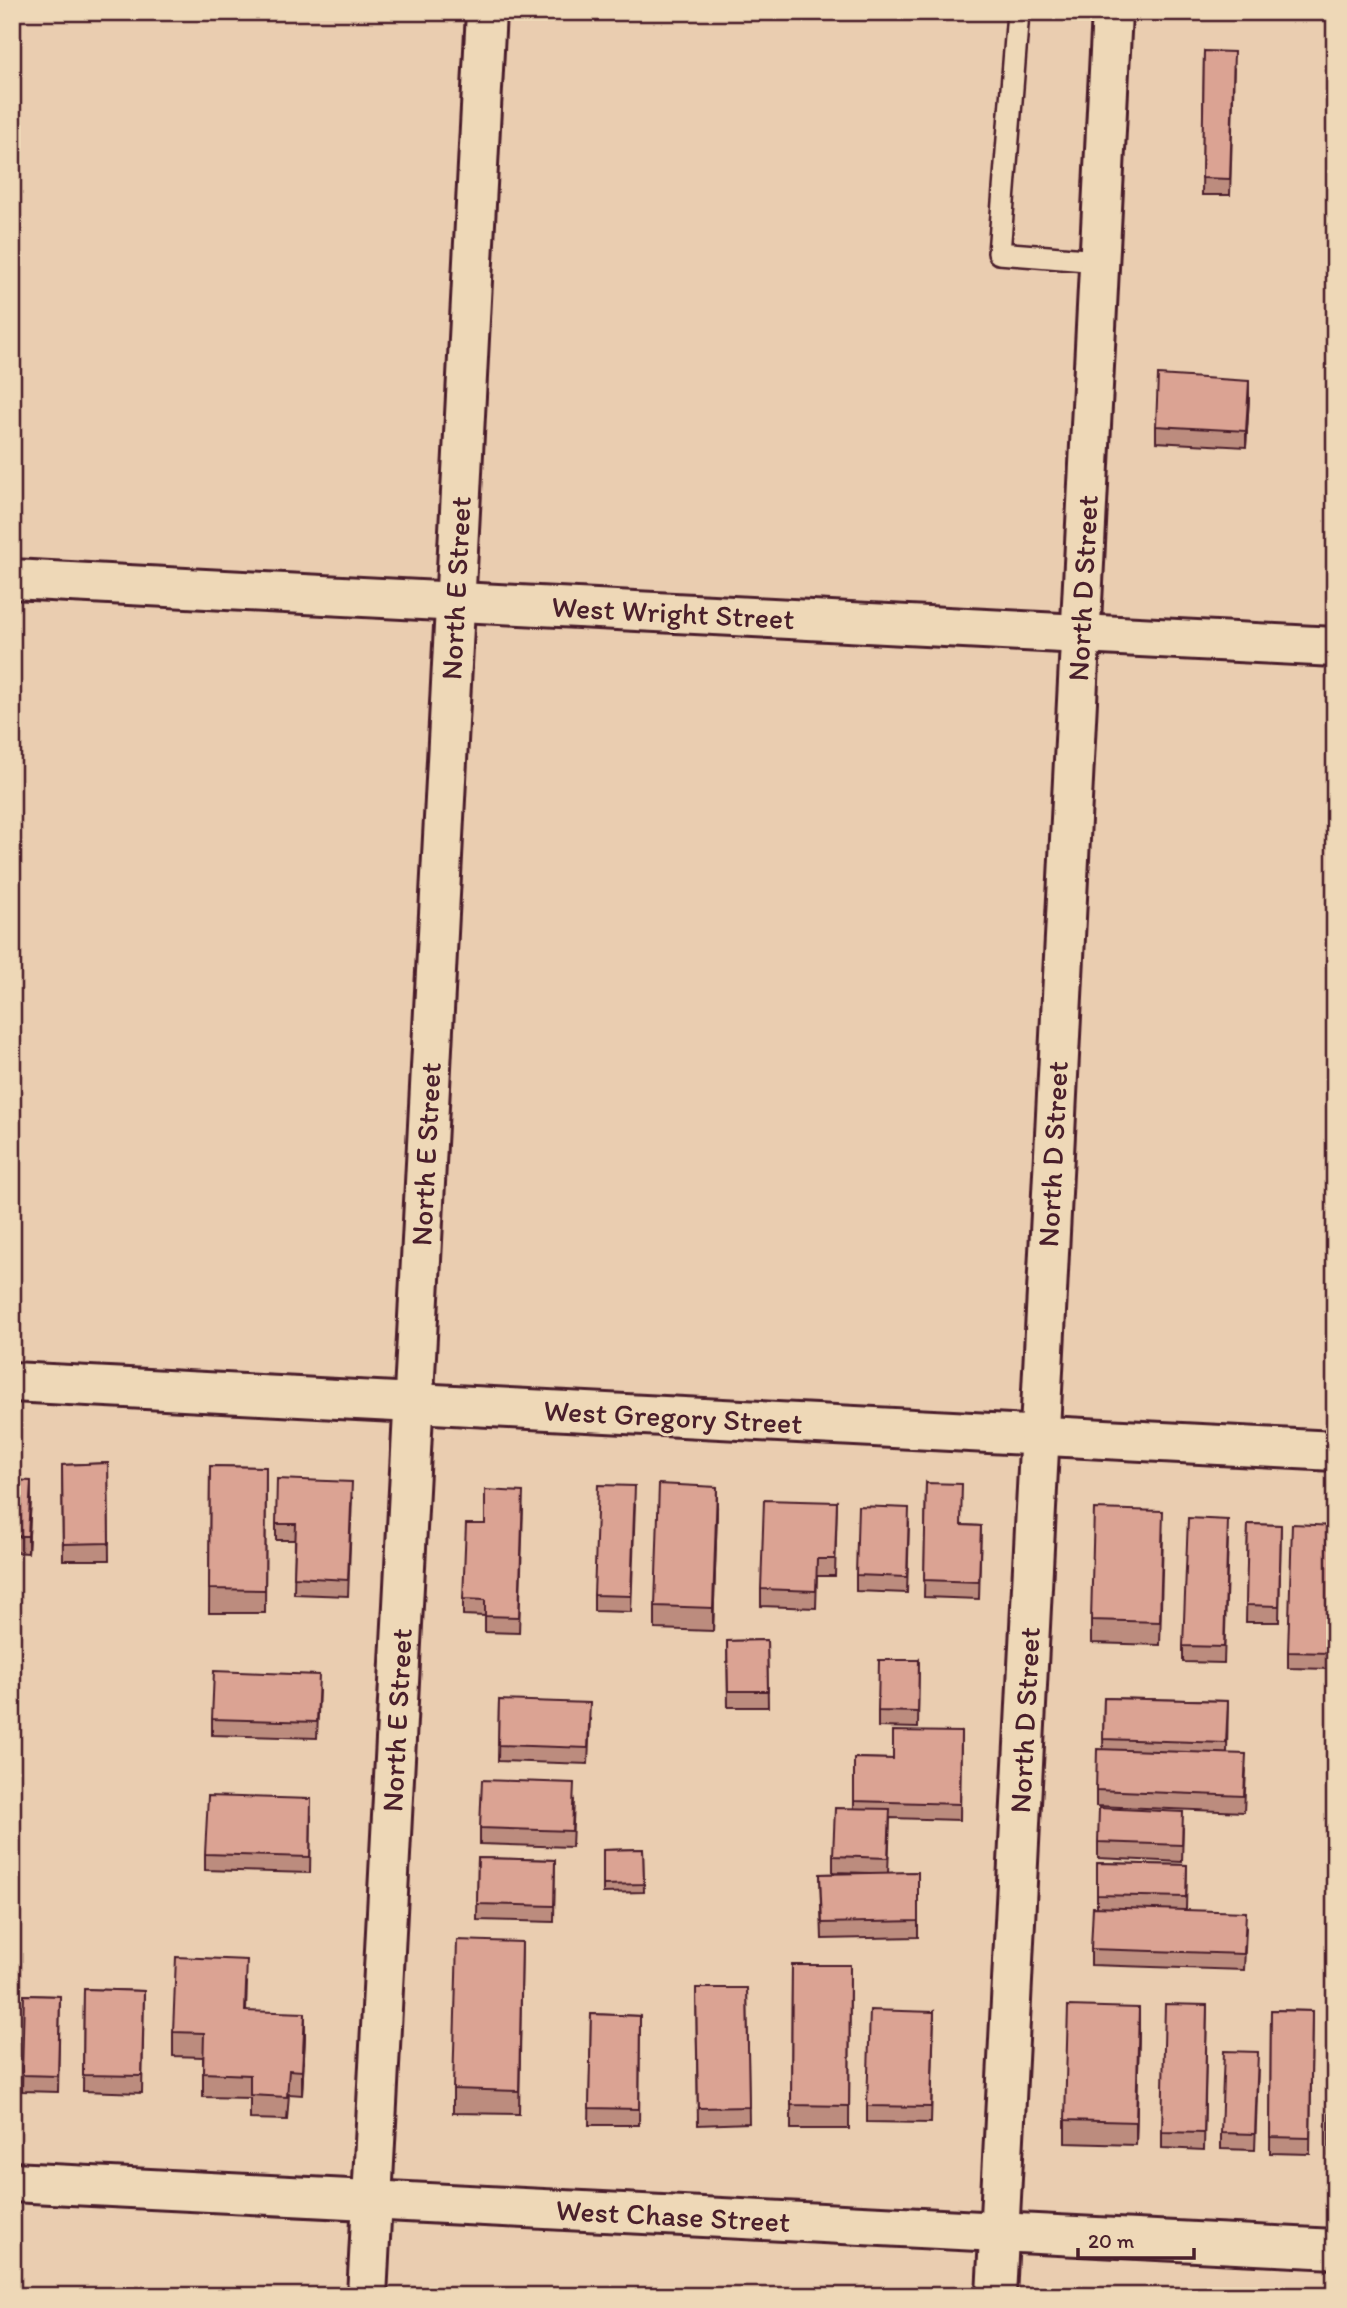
<svg xmlns="http://www.w3.org/2000/svg" width="1347" height="2308" viewBox="0 0 1347 2308" font-family="Itim,sans-serif">
	<style>
		.lines { fill: none; stroke-linecap: round; stroke-linejoin: round }
		.service-casing { stroke: #4a1f2b; stroke-width: 26 }
		.minor-casing { stroke: #4a1f2b; stroke-width: 44 }
		.tertiary-casing { stroke: #4a1f2b; stroke-width: 44 }
		.service { stroke: #eed8b7; stroke-width: 21 }
		.minor { stroke: #eed8b7; stroke-width: 38 }
		.tertiary { stroke: #eed8b7; stroke-width: 38 }
		.wall { fill: #bc8c7e; stroke: #4a1f2b; stroke-width: 2 }
		.shaded-wall { fill: #997267; stroke: #4a1f2b; stroke-width: 2 }
		.building { fill: #dba393; stroke: #4a1f2b; stroke-width: 2 }
		.labels { text-anchor: middle; stroke-width: 6; stroke-linejoin: round; paint-order: stroke }
		.street-label { font-size: 30px; fill: #4a1f2b; stroke: #eed8b7 }
	</style>
	<rect width="100%" height="100%" fill="#eacdb0"/>
	<filter id="ink" filterUnits="userSpaceOnUse"><feTurbulence type="fractalNoise" baseFrequency=".0143" numOctaves="2"/><feDisplacementMap in="SourceGraphic" scale="14" xChannelSelector="R" yChannelSelector="G"/><feConvolveMatrix kernelMatrix="1 2 1 2 8 2 1 2 1" color-interpolation-filters="sRGB"/></filter>
	<g filter="url(#ink)">
		<g class="lines">
			<g class="service-casing">
				<polyline id="service" points="1018,12 999,253 1099,261"/>
			</g>
			<g class="minor-casing">
				<g id="minor">
					<polyline points="12,579 1335,647"/>
					<polyline points="12,2182 1335,2249"/>
				</g>
			</g>
			<g class="tertiary-casing">
				<g id="tertiary">
					<polyline points="12,1382 1335,1451"/>
					<polyline points="367,2296 486,12"/>
					<polyline points="996,2296 1112,12"/>
				</g>
			</g>
			<use href="#service" class="service"/>
			<use href="#minor" class="minor"/>
			<use href="#tertiary" class="tertiary"/>
		</g>
		<g class="wall">
			<polygon points="1204,51 1234,68 1230,195 1202,195"/>
			<polygon points="1334,104 1335,104 1335,182 1332,182"/>
			<polygon points="1249,397 1246,447 1156,442 1156,426"/>
			<polygon points="108,1463 109,1560 63,1560 62,1465"/>
			<polygon points="210,1466 266,1467 265,1613 209,1613"/>
			<polygon points="12,1480 31,1497 28,1553 12,1552"/>
			<polygon points="926,1483 962,1525 981,1526 979,1599 924,1597"/>
			<polygon points="352,1498 348,1596 294,1594 295,1540 276,1540 276,1524"/>
			<polygon points="837,1502 835,1576 817,1576 816,1608 761,1606 761,1589"/>
			<polygon points="635,1503 631,1612 594,1611 594,1595"/>
			<polygon points="523,1508 519,1633 485,1632 485,1616 463,1615 463,1599 485,1524"/>
			<polygon points="717,1510 713,1631 655,1629 655,1606"/>
			<polygon points="909,1524 907,1593 856,1591 856,1575"/>
			<polygon points="1248,1524 1281,1525 1279,1622 1246,1622"/>
			<polygon points="1335,1526 1330,1669 1288,1668 1288,1652"/>
			<polygon points="1163,1535 1160,1645 1091,1643 1091,1620"/>
			<polygon points="1228,1537 1224,1663 1183,1662 1183,1646"/>
			<polygon points="767,1640 768,1707 728,1707 727,1641"/>
			<polygon points="919,1660 918,1728 878,1727 878,1711"/>
			<polygon points="319,1691 317,1738 212,1735 212,1719"/>
			<polygon points="1104,1698 1228,1701 1227,1753 1246,1770 1244,1812 1096,1806 1096,1790 1103,1749"/>
			<polygon points="499,1700 590,1719 588,1764 498,1761"/>
			<polygon points="961,1732 960,1820 890,1818 888,1873 918,1872 918,1937 822,1939 820,1874 871,1873 833,1872 833,1856 854,1808 854,1758 893,1759"/>
			<polygon points="574,1800 572,1847 480,1844 480,1828"/>
			<polygon points="311,1816 310,1873 205,1870 205,1854"/>
			<polygon points="1183,1828 1182,1862 1098,1858 1098,1842"/>
			<polygon points="643,1849 644,1892 603,1893 603,1850"/>
			<polygon points="478,1858 555,1860 554,1922 477,1920"/>
			<polygon points="1097,1863 1187,1865 1186,1910 1246,1928 1244,1970 1091,1965 1091,1949 1097,1907"/>
			<polygon points="522,1942 519,2114 453,2113 453,2089"/>
			<polygon points="792,1965 850,1965 849,2129 791,2129"/>
			<polygon points="247,1983 246,2011 305,2036 302,2095 289,2094 287,2120 250,2119 250,2098 203,2097 203,2057 173,2056 173,2032"/>
			<polygon points="696,1988 747,1988 749,2123 698,2125"/>
			<polygon points="84,1989 144,1991 142,2093 83,2091"/>
			<polygon points="24,1995 60,1996 58,2092 22,2091"/>
			<polygon points="1207,2005 1204,2150 1162,2148 1162,2132"/>
			<polygon points="1271,2010 1312,2011 1310,2154 1270,2153"/>
			<polygon points="934,2012 931,2123 867,2122 867,2106"/>
			<polygon points="591,2014 640,2016 639,2125 589,2125"/>
			<polygon points="1139,2032 1136,2145 1065,2143 1065,2120"/>
			<polygon points="1330,2054 1335,2054 1335,2156 1329,2156"/>
			<polygon points="1258,2068 1255,2150 1221,2149 1221,2133"/>
		</g>
		<g class="shaded-wall">
			<polygon points="1249,381 1249,397 1246,447 1246,431"/>
			<polygon points="31,1481 31,1497 28,1553 28,1536"/>
			<polygon points="717,1487 717,1510 713,1631 713,1608"/>
			<polygon points="1335,1538 1335,1554 1330,1669 1330,1653"/>
			<polygon points="1139,2008 1139,2032 1136,2145 1136,2122"/>
			<polygon points="305,2013 305,2036 302,2095 302,2071"/>
		</g>
		<g class="building">
			<polygon points="1204,51 1234,52 1230,179 1202,178"/>
			<polygon points="1334,104 1335,104 1335,166 1332,166"/>
			<polygon points="1158,375 1249,381 1246,431 1156,426"/>
			<polygon points="108,1463 109,1543 63,1544 62,1465"/>
			<polygon points="210,1466 266,1467 265,1590 209,1589"/>
			<polygon points="277,1479 352,1482 348,1580 294,1577 296,1524 276,1524"/>
			<polygon points="12,1480 31,1481 28,1536 12,1536"/>
			<polygon points="926,1483 962,1484 961,1525 981,1526 979,1582 924,1580"/>
			<polygon points="659,1484 717,1487 713,1608 655,1606"/>
			<polygon points="598,1485 635,1486 631,1596 594,1595"/>
			<polygon points="485,1490 523,1492 519,1617 485,1616 485,1600 463,1599 466,1524 485,1524"/>
			<polygon points="764,1500 837,1502 835,1559 817,1559 816,1591 761,1589"/>
			<polygon points="858,1506 909,1508 907,1577 856,1575"/>
			<polygon points="1094,1509 1163,1511 1160,1622 1091,1620"/>
			<polygon points="1188,1518 1228,1520 1224,1647 1183,1646"/>
			<polygon points="1248,1524 1281,1525 1279,1606 1246,1605"/>
			<polygon points="1292,1524 1335,1526 1330,1653 1288,1652"/>
			<polygon points="767,1640 768,1691 728,1691 727,1641"/>
			<polygon points="879,1660 919,1660 918,1712 878,1711"/>
			<polygon points="214,1671 319,1675 317,1722 212,1719"/>
			<polygon points="1104,1698 1228,1701 1226,1743 1103,1739"/>
			<polygon points="499,1700 590,1703 588,1748 498,1745"/>
			<polygon points="893,1731 961,1732 960,1804 854,1801 854,1758 893,1759"/>
			<polygon points="1097,1749 1246,1754 1244,1796 1096,1790"/>
			<polygon points="482,1780 574,1783 572,1831 480,1828"/>
			<polygon points="208,1796 311,1799 310,1857 205,1854"/>
			<polygon points="835,1808 890,1809 888,1858 833,1856"/>
			<polygon points="1099,1808 1183,1812 1182,1845 1098,1842"/>
			<polygon points="643,1849 644,1884 603,1885 603,1850"/>
			<polygon points="478,1858 555,1860 554,1906 477,1904"/>
			<polygon points="1097,1863 1187,1865 1186,1897 1097,1895"/>
			<polygon points="918,1872 918,1921 822,1923 820,1874"/>
			<polygon points="1093,1907 1246,1912 1244,1954 1091,1949"/>
			<polygon points="457,1940 522,1942 519,2091 453,2089"/>
			<polygon points="176,1957 247,1960 245,2011 305,2013 302,2071 289,2070 287,2097 250,2095 250,2075 203,2073 204,2033 173,2032"/>
			<polygon points="792,1965 850,1965 849,2106 791,2105"/>
			<polygon points="696,1988 747,1988 749,2107 698,2108"/>
			<polygon points="84,1989 144,1991 142,2076 83,2075"/>
			<polygon points="24,1995 60,1996 58,2076 22,2075"/>
			<polygon points="1165,2004 1207,2005 1204,2133 1162,2132"/>
			<polygon points="1068,2006 1139,2008 1136,2122 1065,2120"/>
			<polygon points="870,2010 934,2012 931,2107 867,2106"/>
			<polygon points="1271,2010 1312,2011 1310,2138 1270,2137"/>
			<polygon points="591,2014 640,2016 639,2109 589,2108"/>
			<polygon points="1224,2051 1258,2052 1255,2134 1221,2133"/>
			<polygon points="1330,2054 1335,2054 1335,2140 1329,2140"/>
		</g>
	</g>
	<g class="labels">
		<g class="street-label">
			<text transform="translate(456 588) rotate(-87)" y="10">North E Street</text>
			<text transform="translate(1083 588) rotate(-87)" y="10">North D Street</text>
			<text transform="translate(673 613) rotate(3)" y="10">West Wright Street</text>
			<text transform="translate(426 1154) rotate(-87)" y="10">North E Street</text>
			<text transform="translate(1053 1154) rotate(-87)" y="10">North D Street</text>
			<text transform="translate(673 1417) rotate(3)" y="10">West Gregory Street</text>
			<text transform="translate(397 1720) rotate(-87)" y="10">North E Street</text>
			<text transform="translate(1025 1720) rotate(-87)" y="10">North D Street</text>
			<text transform="translate(673 2216) rotate(3)" y="10">West Chase Street</text>
		</g>
	</g>
	<rect width="1347" height="2308" fill="none" stroke="#eed8b7" stroke-width="42"/>
	<rect x="21" y="21" width="1305" height="2266" fill="none" stroke="#4a1f2b" stroke-width="2.5" filter="url(#ink)"/>
	<path d="M1078 2248v10h116v-10" fill="none" stroke="#4a1f2b" stroke-width="3.5"/>
	<text x="1088" y="2248" font-size="21" fill="#4a1f2b" stroke="#eed8b7" stroke-width="5" paint-order="stroke">20 m</text>
</svg>
